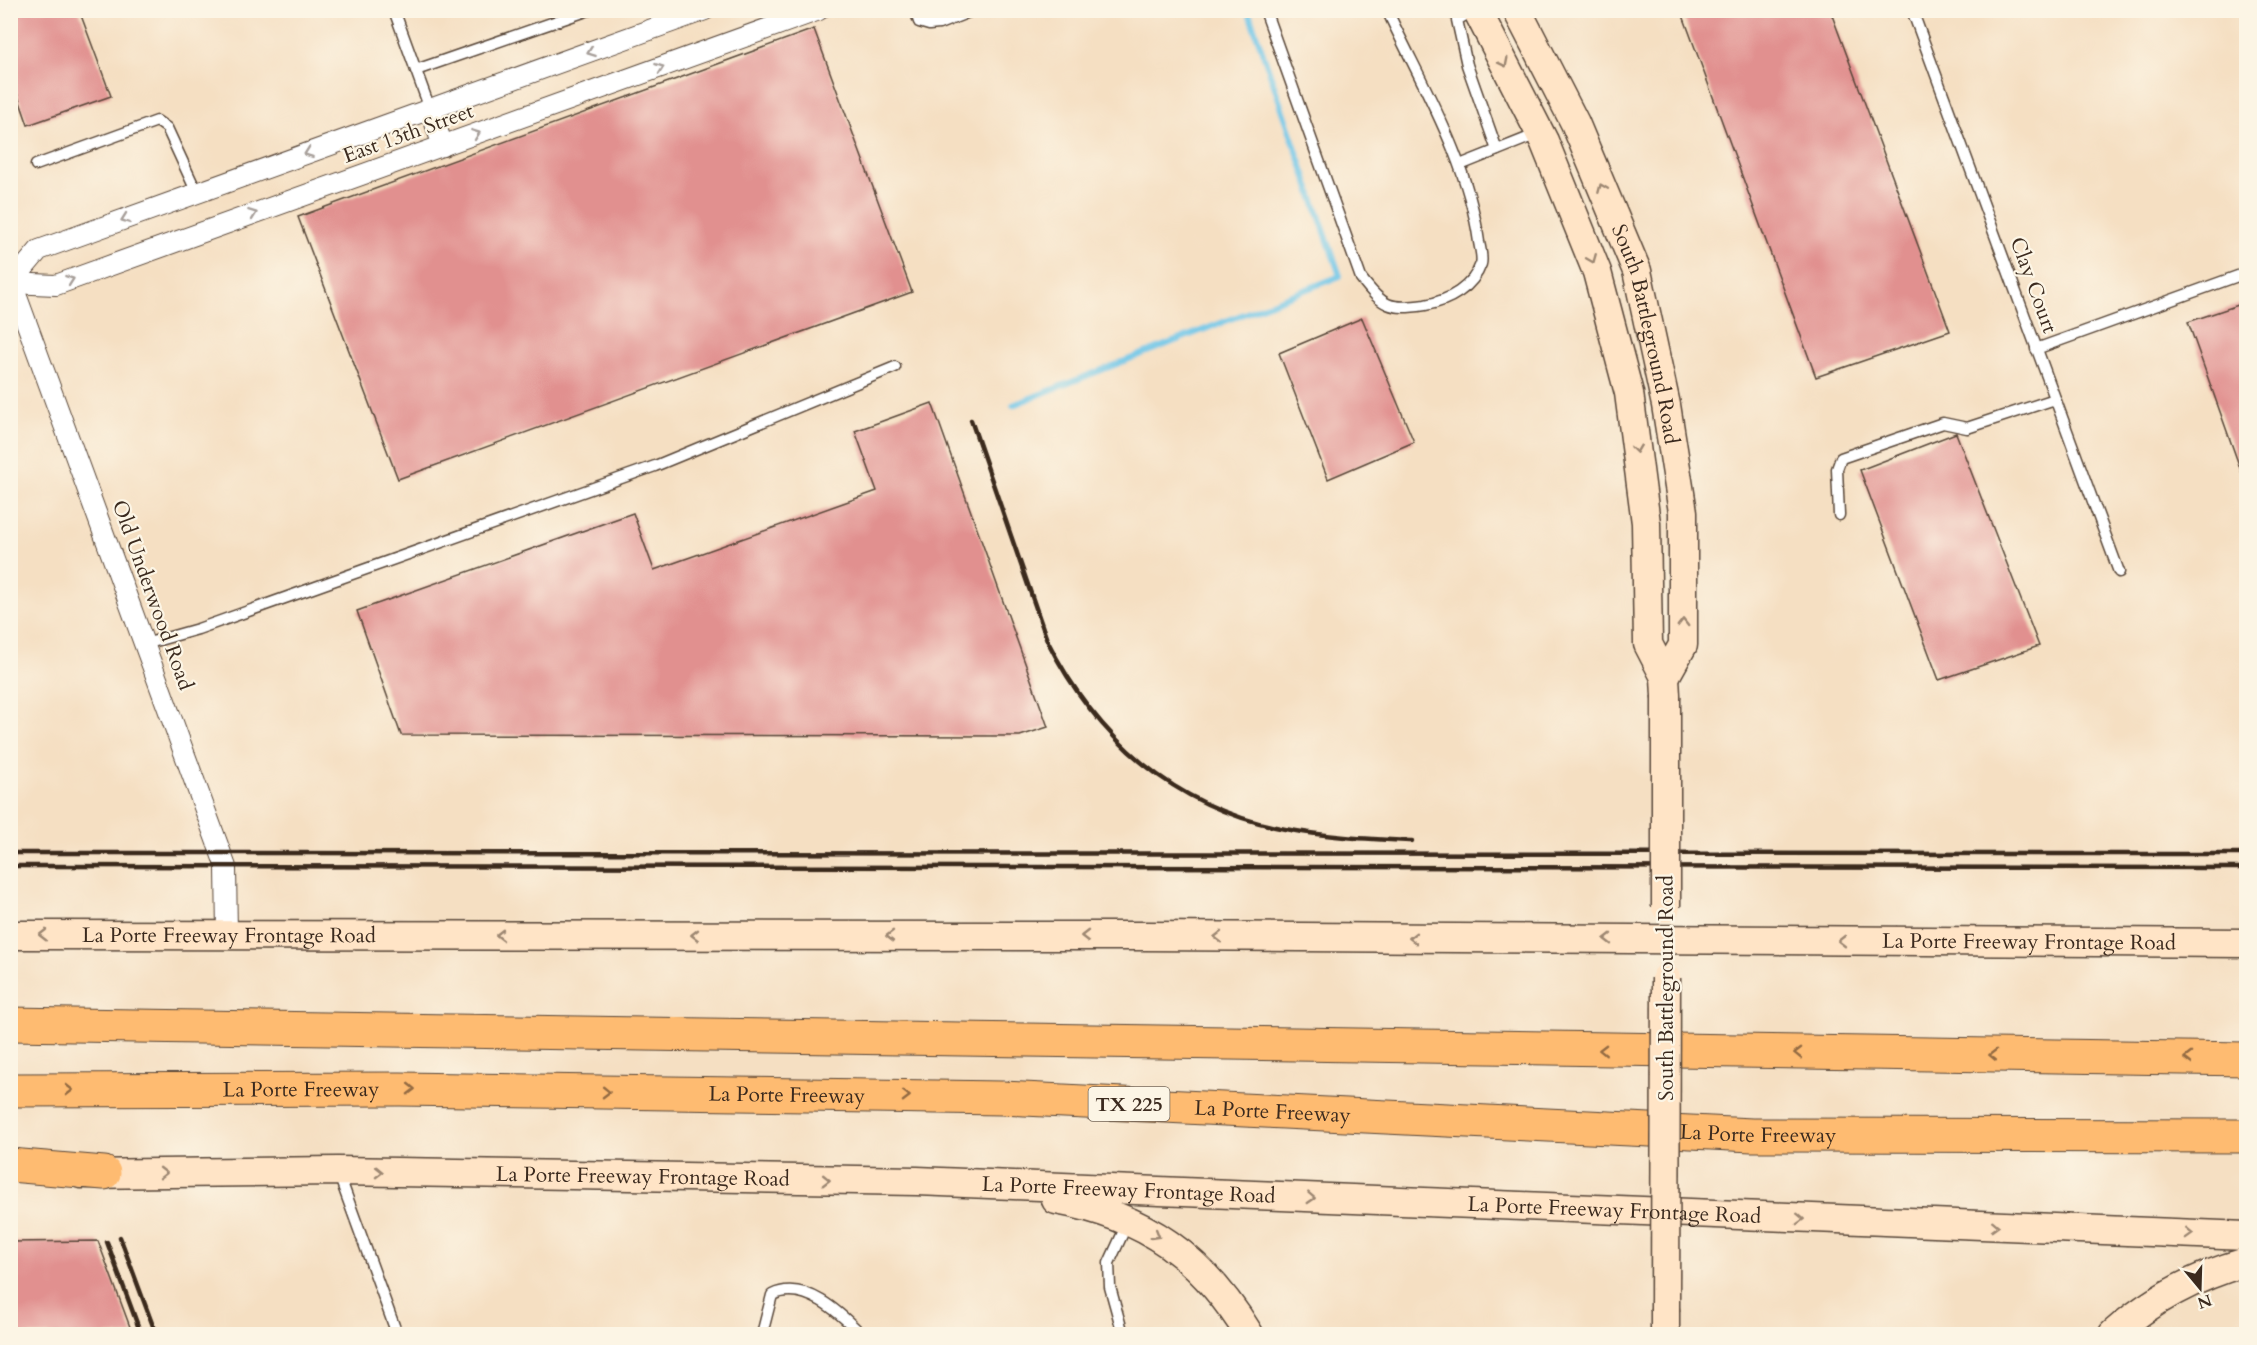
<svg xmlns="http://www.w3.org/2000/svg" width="2257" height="1345" viewBox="0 0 2257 1345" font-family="Cardo,serif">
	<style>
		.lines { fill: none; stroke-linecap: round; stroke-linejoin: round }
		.stream { stroke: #6bc4e8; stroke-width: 6 }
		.building { fill: #e1908f }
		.lane-casing { stroke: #574537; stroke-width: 13 }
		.street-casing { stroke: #574537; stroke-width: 22 }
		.secondary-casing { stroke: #574537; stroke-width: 31 }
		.highway-casing { stroke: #574537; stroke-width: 35 }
		.lane { stroke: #fff; stroke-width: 10 }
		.street { stroke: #fff; stroke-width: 20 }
		.secondary { stroke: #ffe4c6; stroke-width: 28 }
		.highway { stroke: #febb71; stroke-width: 33 }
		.rail { stroke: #3b2a1e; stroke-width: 4.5 }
		.secondary-bridge-casing { stroke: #574537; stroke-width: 31; stroke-linecap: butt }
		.secondary-bridge { stroke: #ffe4c6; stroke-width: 28 }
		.oneway { stroke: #a79f9a }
		.oneway2 { stroke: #9d8772 }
		.oneway3 { stroke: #936b43 }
		.labels { text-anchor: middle; stroke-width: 4.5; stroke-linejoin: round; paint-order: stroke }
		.shield { fill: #fcf5e5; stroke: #75675a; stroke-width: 1.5 }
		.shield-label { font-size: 20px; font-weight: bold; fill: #3b2a1e }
		.street-label { font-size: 21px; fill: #3b2a1e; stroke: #fcf5e5 }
	</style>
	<rect width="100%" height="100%" fill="#fcf5e5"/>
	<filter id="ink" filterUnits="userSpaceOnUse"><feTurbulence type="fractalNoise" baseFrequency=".0167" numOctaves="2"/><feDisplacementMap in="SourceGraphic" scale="12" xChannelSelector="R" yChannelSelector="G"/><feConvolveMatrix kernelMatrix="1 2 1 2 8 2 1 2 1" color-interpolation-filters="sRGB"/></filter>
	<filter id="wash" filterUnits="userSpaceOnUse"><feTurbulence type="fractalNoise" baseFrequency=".008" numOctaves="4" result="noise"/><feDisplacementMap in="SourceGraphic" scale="24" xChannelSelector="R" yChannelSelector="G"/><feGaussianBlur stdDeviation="1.35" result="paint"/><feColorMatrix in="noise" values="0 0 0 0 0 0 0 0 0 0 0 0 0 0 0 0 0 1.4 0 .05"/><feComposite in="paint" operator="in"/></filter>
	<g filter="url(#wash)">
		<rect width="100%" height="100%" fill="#f5dfc2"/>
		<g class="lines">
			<polyline class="stream" points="1013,405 1340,276 1248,10"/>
		</g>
		<g id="blocks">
			<g class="building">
				<polygon points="10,10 79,10 111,96 28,125 10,73"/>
				<polygon points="1681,10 1830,10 1950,331 1816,377"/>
				<polygon points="814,29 912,292 398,479 298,217"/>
				<polygon points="2247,302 2247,479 2244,479 2188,322"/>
				<polygon points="1362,318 1414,442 1328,479 1279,353"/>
				<polygon points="932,403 1048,727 1020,736 401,735 357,611 633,513 654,570 877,491 855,431"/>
				<polygon points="1956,433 2039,646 1939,680 1860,470"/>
				<polygon points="98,1241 133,1335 10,1335 10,1242"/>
			</g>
		</g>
	</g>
	<g filter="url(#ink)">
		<use href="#blocks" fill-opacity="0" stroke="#574537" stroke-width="1.5"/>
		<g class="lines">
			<g class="lane-casing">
				<g id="lane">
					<polyline points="394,10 430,109"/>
					<polyline points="915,10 919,22 929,25 939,24 974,10"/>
					<path d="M1265,10L1361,278C1383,307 1390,310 1425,305C1449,301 1473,287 1481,264C1483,258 1480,248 1479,242C1468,160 1422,85 1387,10"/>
					<polyline points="1474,10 1457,20 1467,65 1497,150"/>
					<polyline points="1912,10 2119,572"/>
					<polyline points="416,70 589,10"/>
					<polyline points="36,165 157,121 167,128 197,193"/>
					<polyline points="1460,165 1540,133"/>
					<polyline points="2036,349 2246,273"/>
					<polyline points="1839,515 1837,469 1841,458 1943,423 1967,428 2055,399"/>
					<polyline points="145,644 198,629 655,466 895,367"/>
					<polyline points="338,1172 397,1334"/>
					<path d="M762,1334L772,1295C805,1279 840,1313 861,1334"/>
					<polyline points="1123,1334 1110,1287 1109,1263 1127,1224"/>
				</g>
			</g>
			<g class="street-casing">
				<g id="street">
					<polyline points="430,109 443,146"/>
					<polyline points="10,278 226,867 227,934"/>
					<polyline points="12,282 39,250 705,10"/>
					<polyline points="10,283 56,285 819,10"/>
				</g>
			</g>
			<g class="secondary-casing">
				<g id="secondary">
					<polyline points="1477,10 1544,141 1597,272 1629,393 1646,523 1648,644 1665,677 1666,696"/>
					<path id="s1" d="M1517,10L1575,123L1637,271L1666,405L1683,512V645L1665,677"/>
					<path id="s2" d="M10,935L1143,936L2246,943"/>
					<path id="s3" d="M81,1174L338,1171L917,1181L2246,1236"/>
					<path d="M1056,1200C1146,1216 1202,1257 1249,1334"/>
					<polyline points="1665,1311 1665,1334"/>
					<path d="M2113,1334C2151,1300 2197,1276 2246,1262"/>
				</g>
			</g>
			<g class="highway-casing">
				<g id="highway">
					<polyline points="10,1024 2246,1059"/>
					<path id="s4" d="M10,1090L400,1089L1002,1098L1752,1135L2246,1136"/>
					<polyline points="10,1165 104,1173"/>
				</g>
			</g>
			<use href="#lane" class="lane"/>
			<use href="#street" class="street"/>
			<use href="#secondary" class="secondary"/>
			<use href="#highway" class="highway"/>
			<g class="rail">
				<path d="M971,420L1047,640C1096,738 1174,808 1285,829C1326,837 1370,839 1412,841"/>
				<polyline points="10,853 2246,854"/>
				<polyline points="10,866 2246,868"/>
				<polyline points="120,1237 156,1334"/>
				<polyline points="107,1242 141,1334"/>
			</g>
			<g class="secondary-bridge-casing">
				<g id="secondary-bridge">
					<polyline points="1666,696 1666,907"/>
					<polyline points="1665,1311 1666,978"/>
				</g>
			</g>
			<use href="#secondary-bridge" class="secondary-bridge"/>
		</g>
		<defs><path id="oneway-chevron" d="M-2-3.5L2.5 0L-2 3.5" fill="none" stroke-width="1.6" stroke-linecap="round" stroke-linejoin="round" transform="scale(1.5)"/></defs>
		<g class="oneway">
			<use href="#oneway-chevron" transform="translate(591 52) rotate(160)"/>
			<use href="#oneway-chevron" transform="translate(660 68) rotate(-20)"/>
			<use href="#oneway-chevron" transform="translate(476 134) rotate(-20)"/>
			<use href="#oneway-chevron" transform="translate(308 153) rotate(160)"/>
			<use href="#oneway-chevron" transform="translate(253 214) rotate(-20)"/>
			<use href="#oneway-chevron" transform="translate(125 219) rotate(160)"/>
			<use href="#oneway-chevron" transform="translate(70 280) rotate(-20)"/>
		</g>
		<g class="oneway2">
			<use href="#oneway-chevron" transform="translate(1504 63) rotate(63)"/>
			<use href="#oneway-chevron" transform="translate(1602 188) rotate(-113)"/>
			<use href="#oneway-chevron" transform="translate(1592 259) rotate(68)"/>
			<use href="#oneway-chevron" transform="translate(1636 449) rotate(82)"/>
			<use href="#oneway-chevron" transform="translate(1683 623) rotate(-90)"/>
			<use href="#oneway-chevron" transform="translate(43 935) rotate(180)"/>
			<use href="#oneway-chevron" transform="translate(500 935) rotate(-180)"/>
			<use href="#oneway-chevron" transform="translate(695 935) rotate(-180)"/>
			<use href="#oneway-chevron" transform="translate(890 936) rotate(-180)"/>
			<use href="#oneway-chevron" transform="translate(1085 936) rotate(-180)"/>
			<use href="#oneway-chevron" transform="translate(1218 937) rotate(-180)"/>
			<use href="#oneway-chevron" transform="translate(1413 938) rotate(-180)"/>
			<use href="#oneway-chevron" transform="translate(1608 939) rotate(-180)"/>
			<use href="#oneway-chevron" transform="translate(1842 941) rotate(-180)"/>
			<use href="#oneway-chevron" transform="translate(379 1172) rotate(1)"/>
			<use href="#oneway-chevron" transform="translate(163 1173)"/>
			<use href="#oneway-chevron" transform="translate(826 1180) rotate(1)"/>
			<use href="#oneway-chevron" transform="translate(1311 1198) rotate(3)"/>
			<use href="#oneway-chevron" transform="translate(1800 1219) rotate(2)"/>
			<use href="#oneway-chevron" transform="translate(1995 1226) rotate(2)"/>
			<use href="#oneway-chevron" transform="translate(2189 1233) rotate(2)"/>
			<use href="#oneway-chevron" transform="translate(1156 1235) rotate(31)"/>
		</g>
		<g class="oneway3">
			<use href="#oneway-chevron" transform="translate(1603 1050) rotate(-179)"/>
			<use href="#oneway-chevron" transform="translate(1798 1053) rotate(-179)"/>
			<use href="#oneway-chevron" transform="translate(1993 1055) rotate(-179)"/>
			<use href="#oneway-chevron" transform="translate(2188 1058) rotate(-179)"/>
			<use href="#oneway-chevron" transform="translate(411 1089) rotate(1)"/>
			<use href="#oneway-chevron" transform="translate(69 1090)"/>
			<use href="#oneway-chevron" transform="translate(606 1092) rotate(1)"/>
			<use href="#oneway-chevron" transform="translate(906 1096) rotate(1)"/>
		</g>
	</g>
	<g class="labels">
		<rect class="shield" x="1088.5" y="1087" width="81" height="34" rx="4.5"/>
		<g class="shield-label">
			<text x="1129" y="1111">TX 225</text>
		</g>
		<g class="street-label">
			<text transform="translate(408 133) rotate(-20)" y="7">East 13th Street</text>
			<text transform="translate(2034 285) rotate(70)" y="7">Clay Court</text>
			<text dy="7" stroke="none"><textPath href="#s1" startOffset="351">South Battleground Road</textPath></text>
			<text transform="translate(153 595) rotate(70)" y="7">Old Underwood Road</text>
			<text dy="7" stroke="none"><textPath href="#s2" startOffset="219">La Porte Freeway Frontage Road</textPath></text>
			<text dy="7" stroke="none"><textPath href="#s2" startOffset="2019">La Porte Freeway Frontage Road</textPath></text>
			<text transform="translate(1666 988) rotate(-90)" y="7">South Battleground Road</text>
			<text dy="7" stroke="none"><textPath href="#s4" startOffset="291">La Porte Freeway</textPath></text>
			<text dy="7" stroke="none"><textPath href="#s4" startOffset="777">La Porte Freeway</textPath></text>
			<text dy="7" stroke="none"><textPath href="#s4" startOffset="1263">La Porte Freeway</textPath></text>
			<text dy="7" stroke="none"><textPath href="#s4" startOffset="1749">La Porte Freeway</textPath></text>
			<text dy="7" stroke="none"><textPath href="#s3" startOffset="562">La Porte Freeway Frontage Road</textPath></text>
			<text dy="7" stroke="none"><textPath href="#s3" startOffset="1048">La Porte Freeway Frontage Road</textPath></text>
			<text dy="7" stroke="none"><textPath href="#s3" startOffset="1534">La Porte Freeway Frontage Road</textPath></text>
		</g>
	</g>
	<rect width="2257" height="1345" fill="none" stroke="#fcf5e5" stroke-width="36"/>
	<g transform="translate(2200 1288) rotate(161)" stroke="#fcf5e5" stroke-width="4.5" paint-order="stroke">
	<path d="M0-4.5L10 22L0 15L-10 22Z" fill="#3b2a1e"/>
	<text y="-9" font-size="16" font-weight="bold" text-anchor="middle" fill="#3b2a1e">N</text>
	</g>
</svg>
